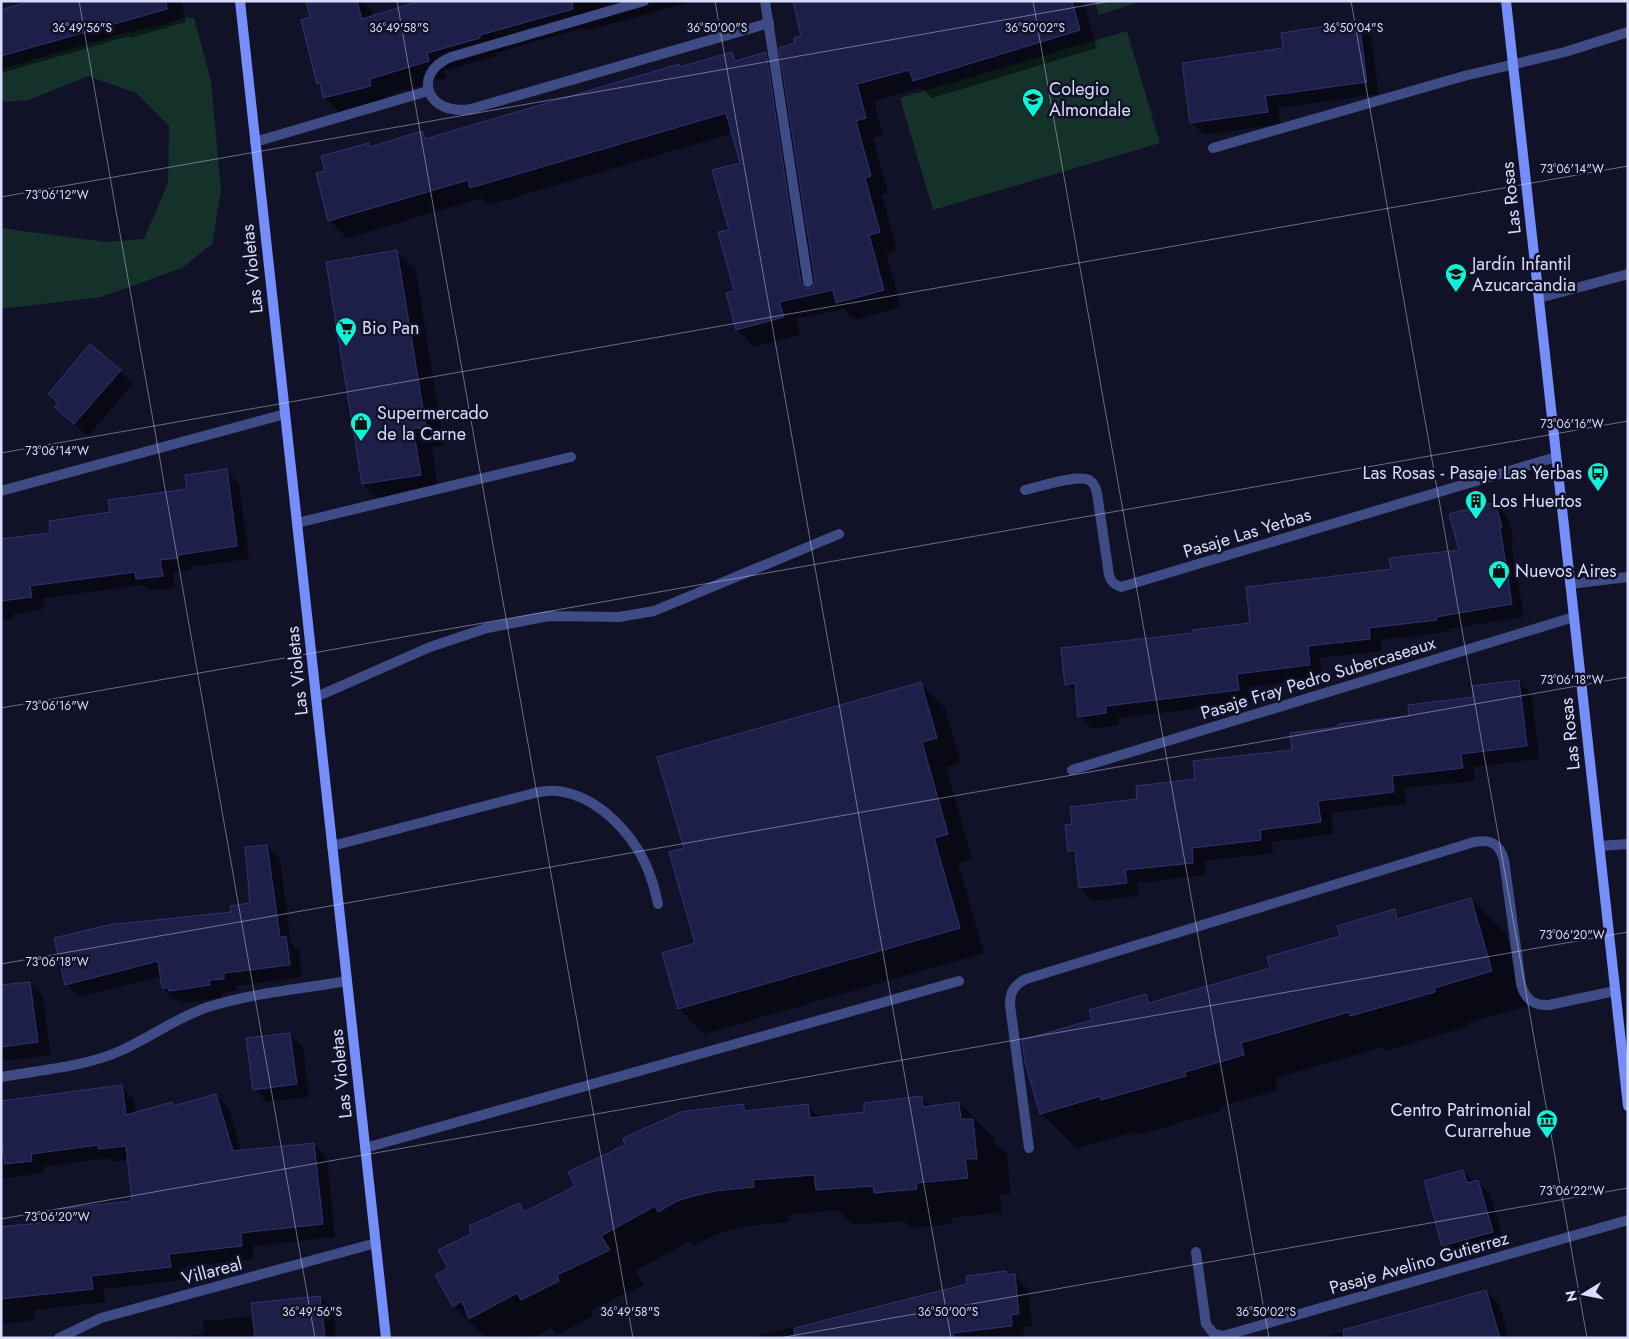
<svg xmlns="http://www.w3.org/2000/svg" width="1629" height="1339" viewBox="0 0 1629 1339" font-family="Jost,sans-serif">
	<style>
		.green { fill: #14312a }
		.shadow { fill: #0007 }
		.building { fill: #1e1f48; stroke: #313273 }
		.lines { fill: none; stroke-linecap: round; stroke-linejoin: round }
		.lane { stroke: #3e4b84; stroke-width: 10 }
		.street { stroke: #3e4b84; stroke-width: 10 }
		.secondary { stroke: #758ef9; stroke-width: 10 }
		.ticks { fill: none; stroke: #d9ddfd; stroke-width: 1; stroke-opacity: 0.45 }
		.labels { text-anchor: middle; stroke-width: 5; stroke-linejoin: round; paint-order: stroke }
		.poi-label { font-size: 18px; fill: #d9ddfd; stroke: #111228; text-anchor: start }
		.street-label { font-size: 18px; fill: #d9ddfd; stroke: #111228 }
		.ticks-label { font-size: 12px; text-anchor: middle; fill: #d9ddfd; stroke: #111228; stroke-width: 5; stroke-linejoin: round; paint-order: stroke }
	</style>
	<rect width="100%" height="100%" fill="#111228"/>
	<g class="green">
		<polygon points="1095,1 1142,1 1099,15"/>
		<polygon points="184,17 194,18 211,81 221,191 212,244 182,268 101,297 1,309 1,228 105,242 144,239 168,183 169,126 136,93 88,76 29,100 1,102 1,69 125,33 164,25"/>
		<polygon points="1127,31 1160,143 933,210 900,98"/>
	</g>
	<g class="shadow">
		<polygon points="37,1 181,1 186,22 130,38 129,36 1,73 1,11"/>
		<polygon points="315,1 364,1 371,9 373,17 424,1 695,1 586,31 584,28 496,53 497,56 444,71 446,78 386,96 388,103 342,115 324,98 322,87 318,83 312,18"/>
		<polygon points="794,1 1083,1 1097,48 932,98 922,88 874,101 883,135 873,138 888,193 882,195 897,250 886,253 901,307 855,320 844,309 796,319 800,335 754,347 737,329 736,292 730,231 741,164 733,133 489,205 482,198 347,238 329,220 327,171 369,144 372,148 422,133 429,140 731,53 739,61 765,53 784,72 797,44 803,37"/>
		<polygon points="1358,23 1371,36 1379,94 1278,108 1280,124 1204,135 1191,122 1285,49"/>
		<polygon points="397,252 416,271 444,446 432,447 439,494 382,503 363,484"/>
		<polygon points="120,371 133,384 88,436 69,420"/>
		<polygon points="226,471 239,484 249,559 190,567 191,570 173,572 175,588 150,591 144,585 43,598 44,609 13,614 14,619 1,621 1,540 52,534 188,490"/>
		<polygon points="1495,503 1507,516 1514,539 1511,540 1524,617 1448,629 1449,632 1381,640 1382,651 1320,658 1322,678 1249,687 1251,702 1118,718 1118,725 1092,729 1080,716 1077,695 1067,684 1194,635 1252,624 1392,570 1460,551"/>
		<polygon points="1519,682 1532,695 1539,759 1474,767 1475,781 1404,788 1406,804 1331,813 1333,834 1272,842 1273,853 1204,861 1206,875 1138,883 1139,896 1093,901 1080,888 1077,858 1070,851 1139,800 1293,751 1475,698"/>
		<polygon points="920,683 945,708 961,763 946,767 972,859 958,863 984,953 704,1034 679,1008 696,944 685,849"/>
		<polygon points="267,846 280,859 291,943 299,950 302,977 236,986 237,991 221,993 222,998 183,1003 180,1000 176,1001 163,988 161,976 79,997 66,984 119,926 232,913 251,904"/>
		<polygon points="1471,899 1506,934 1527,1006 1468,1023 1469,1026 1386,1051 1383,1047 1275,1078 1278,1090 1219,1107 1221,1111 1138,1135 1134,1132 1076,1148 1041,1113 1093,1021 1146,995 1154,1003 1272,969 1394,911 1402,919"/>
		<polygon points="30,983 43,996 51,1055 1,1061 1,987"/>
		<polygon points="290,1034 303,1047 309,1097 267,1102 254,1089"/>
		<polygon points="122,1087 134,1100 136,1114 171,1103 175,1107 216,1095 229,1108 241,1152 314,1144 327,1157 335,1237 253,1246 254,1259 182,1267 183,1280 104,1289 105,1302 34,1310 35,1320 1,1324 1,1229 60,1223 133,1202 129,1160 112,1162 109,1158 43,1167 44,1173 1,1179 1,1102"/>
		<polygon points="922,1098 931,1107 959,1103 994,1138 994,1142 1007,1155 1011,1194 1000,1194 1002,1212 951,1218 952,1224 910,1228 904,1221 853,1225 838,1210 788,1215 789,1222 750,1226 726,1231 713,1236 694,1246 690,1241 635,1271 644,1285 591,1310 593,1316 557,1335 551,1328 533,1338 486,1338 454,1306 449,1268 473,1234 519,1204 526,1212 743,1105 749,1112 807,1105 821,1118 865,1114"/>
		<polygon points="1463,1171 1474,1182 1477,1181 1490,1194 1505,1244 1457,1258 1444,1245"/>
		<polygon points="1006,1273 1010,1276 1015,1276 1028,1289 1032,1326 1023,1327 1024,1338 747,1338 816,1321 819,1323 969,1285"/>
		<polygon points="1486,1291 1499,1304 1509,1338 1321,1338"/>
		<polygon points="320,1297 333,1310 336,1338 169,1338 204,1334 203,1321 254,1316"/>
	</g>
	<g class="building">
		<polygon points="31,1 166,1 167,9 1,56 1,10"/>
		<polygon points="306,1 357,1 362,19 420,1 572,1 573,9 480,35 480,38 427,53 429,61 370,79 371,86 323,98 320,83 317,84 301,20 310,17"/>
		<polygon points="793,1 1072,1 1080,30 913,81 909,70 857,84 866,118 856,121 871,176 865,178 880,232 869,235 884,290 836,303 833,290 779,302 784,317 736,330 726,293 734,291 718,232 729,230 712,170 740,163 726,113 470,188 468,180 328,221 316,173 325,171 321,156 369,143 370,147 422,131 425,139 679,64 680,67 732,52 735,61 766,52 801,283 805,288 812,288 815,281 779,48 795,43 794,38 801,36"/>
		<polygon points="1359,21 1367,82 1265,96 1268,112 1190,123 1182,63 1283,48 1281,33"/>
		<polygon points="397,250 426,427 413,428 421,475 362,484 326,262"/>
		<polygon points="90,344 121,370 74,424 54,407 58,403 48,394"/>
		<polygon points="227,469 237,546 178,555 178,558 160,560 163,576 136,579 135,572 30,586 32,597 1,601 1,539 50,533 49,521 110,512 108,500 187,489 185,475"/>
		<polygon points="1495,502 1502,527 1500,527 1512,604 1436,617 1437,620 1369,628 1370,639 1308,646 1310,665 1237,674 1239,690 1106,706 1106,713 1078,717 1075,683 1065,685 1061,648 1193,633 1192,630 1250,623 1246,587 1391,569 1389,558 1459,550 1449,514"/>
		<polygon points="1519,680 1527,746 1461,754 1463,768 1392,776 1394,792 1318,801 1321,822 1260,830 1261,840 1192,848 1193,863 1125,870 1127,883 1079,888 1075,851 1068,851 1065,825 1072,824 1070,807 1137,799 1136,786 1195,779 1193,761 1292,750 1290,733 1338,727 1338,724 1409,716 1408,705 1473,697 1472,686"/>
		<polygon points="921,682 937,738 922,742 948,834 934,838 960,928 678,1009 662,953 695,943 669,852 684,848 657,757"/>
		<polygon points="267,845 280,937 286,936 290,965 224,973 224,979 209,980 210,985 169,991 168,988 162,988 158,961 65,985 54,938 117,923 118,924 231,912 230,906 250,903 245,847"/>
		<polygon points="1471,898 1492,971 1434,988 1435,992 1350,1016 1349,1012 1241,1043 1244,1055 1185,1072 1186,1076 1101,1100 1101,1096 1040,1114 1025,1062 1022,1040 1092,1020 1089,1010 1146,994 1149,1003 1270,968 1267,957 1340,936 1337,926 1395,909 1397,919"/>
		<polygon points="30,982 38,1042 1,1047 1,985"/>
		<polygon points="290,1033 297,1084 253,1090 246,1038"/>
		<polygon points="122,1085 126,1115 172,1102 173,1106 216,1094 233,1151 314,1143 323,1224 241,1233 242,1246 169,1254 171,1267 91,1276 93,1289 1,1299 1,1227 58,1221 57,1209 132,1201 126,1146 98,1149 98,1145 31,1154 32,1161 5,1164 1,1137 1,1101"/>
		<polygon points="922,1096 923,1107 959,1102 961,1119 973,1119 977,1159 965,1159 968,1178 916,1183 917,1189 874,1193 873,1186 816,1190 814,1175 753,1180 754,1187 715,1191 690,1197 677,1201 658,1212 655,1206 601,1236 610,1250 557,1275 559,1281 521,1300 517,1293 469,1319 462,1301 453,1307 435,1275 448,1268 438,1250 471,1234 469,1226 519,1203 524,1212 575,1186 568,1172 625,1145 623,1138 681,1112 743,1104 745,1111 808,1104 810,1118 864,1112 864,1103"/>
		<polygon points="1463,1170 1467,1183 1478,1180 1493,1232 1442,1246 1424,1181"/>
		<polygon points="1006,1271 1006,1275 1015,1274 1019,1314 1011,1315 1012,1326 953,1333 954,1338 795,1338 794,1328 967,1284 966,1276"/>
		<polygon points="1486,1290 1500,1338 1344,1338 1343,1330"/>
		<polygon points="320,1296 325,1338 255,1338 251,1303"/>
	</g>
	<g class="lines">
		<g class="lane">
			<polyline points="297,523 571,457"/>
			<path d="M332,846L527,795C537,792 547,790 557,791C601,796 638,839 651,878C654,886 656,895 658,904"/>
			<polyline points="365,1148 959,981"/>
			<path d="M1029,1148L1010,1005C1010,992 1014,985 1026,979L1474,842C1491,839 1499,843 1504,860L1521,984C1525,999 1533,1006 1549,1005L1615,991"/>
		</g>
		<g class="street">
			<path d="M644,1L451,57C410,74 428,117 471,109L769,23"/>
			<polyline points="765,1 808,282"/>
			<polyline points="255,142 428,91"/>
			<polyline points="1213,148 1464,76 1565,52 1628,32"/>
			<polyline points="1539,298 1628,274"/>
			<path d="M1025,490C1039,487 1077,474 1089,480C1094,483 1096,488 1097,493L1109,575C1111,582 1114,585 1121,587L1556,457"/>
			<polyline points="1,491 285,414"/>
			<polyline points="1570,584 1628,577"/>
			<polyline points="316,697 430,647 487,628 549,616 619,617 654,611 839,534"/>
			<polyline points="1072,770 1574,617"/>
			<polyline points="1599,846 1628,844"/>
			<path d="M1,1077C40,1070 84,1067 120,1051C150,1038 177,1017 208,1007C253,993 301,989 347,981"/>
			<polyline points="1196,1252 1206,1324 1214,1334 1223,1336 1628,1220"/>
			<polyline points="59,1338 101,1318 376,1243"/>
		</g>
		<g class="secondary">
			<polyline points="240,1 386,1338"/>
			<polyline points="1506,1 1628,1106"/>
		</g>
	</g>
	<path class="ticks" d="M79,1L315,1338M397,1L633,1338M715,1L951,1338M1033,1L1269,1338M1351,1L1587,1338M1,197L1111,1M1,453L1628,166M1,708L1628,421M1,964L1628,677M1,1219L1628,932M779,1338L1628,1188"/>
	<defs>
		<g id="school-pin" transform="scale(1.125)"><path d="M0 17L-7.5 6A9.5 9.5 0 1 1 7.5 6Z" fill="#0ff4d9" stroke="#111228"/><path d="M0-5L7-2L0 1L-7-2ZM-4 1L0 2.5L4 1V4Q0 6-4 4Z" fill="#111"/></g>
		<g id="supermarket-pin" transform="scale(1.125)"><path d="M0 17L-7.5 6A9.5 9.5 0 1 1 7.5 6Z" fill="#0ff4d9" stroke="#111228"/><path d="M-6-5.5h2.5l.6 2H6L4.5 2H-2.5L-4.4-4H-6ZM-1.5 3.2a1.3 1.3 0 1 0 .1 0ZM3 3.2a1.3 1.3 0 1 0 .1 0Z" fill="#111"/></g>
		<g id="shop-pin" transform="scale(1.125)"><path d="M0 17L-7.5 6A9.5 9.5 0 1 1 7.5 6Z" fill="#0ff4d9" stroke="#111228"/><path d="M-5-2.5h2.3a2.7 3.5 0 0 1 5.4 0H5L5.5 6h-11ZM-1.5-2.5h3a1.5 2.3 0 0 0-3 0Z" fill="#111"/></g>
		<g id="bus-pin" transform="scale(1.125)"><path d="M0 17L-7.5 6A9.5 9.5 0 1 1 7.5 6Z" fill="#0ff4d9" stroke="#111228"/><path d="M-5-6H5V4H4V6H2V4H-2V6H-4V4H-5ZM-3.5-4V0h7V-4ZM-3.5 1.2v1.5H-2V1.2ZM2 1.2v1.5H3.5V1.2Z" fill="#111"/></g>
		<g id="building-pin" transform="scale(1.125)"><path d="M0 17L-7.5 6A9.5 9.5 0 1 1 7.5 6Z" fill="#0ff4d9" stroke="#111228"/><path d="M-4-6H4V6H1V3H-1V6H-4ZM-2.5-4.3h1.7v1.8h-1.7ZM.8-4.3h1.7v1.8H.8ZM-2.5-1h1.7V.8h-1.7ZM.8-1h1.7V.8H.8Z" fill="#111"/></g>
		<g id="museum-pin" transform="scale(1.125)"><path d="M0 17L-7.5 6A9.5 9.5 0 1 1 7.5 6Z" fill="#0ff4d9" stroke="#111228"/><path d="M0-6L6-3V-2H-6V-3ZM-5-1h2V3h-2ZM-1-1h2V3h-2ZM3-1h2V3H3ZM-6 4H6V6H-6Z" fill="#111"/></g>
	</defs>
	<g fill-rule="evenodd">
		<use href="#school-pin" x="1033" y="99"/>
		<use href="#school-pin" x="1456" y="274"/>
		<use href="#supermarket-pin" x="346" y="328"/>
		<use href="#shop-pin" x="361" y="423"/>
		<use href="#bus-pin" x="1598" y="473"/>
		<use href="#building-pin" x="1476" y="501"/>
		<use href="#shop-pin" x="1499" y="571"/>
		<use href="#museum-pin" x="1547" y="1120"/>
	</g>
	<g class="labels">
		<g class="poi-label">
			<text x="1049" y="95">Colegio<tspan x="1049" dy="21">Almondale</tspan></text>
			<text x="1472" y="270">Jardín Infantil<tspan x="1472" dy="21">Azucarcandia</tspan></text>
			<text x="362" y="334">Bio Pan</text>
			<text x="377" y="419">Supermercado<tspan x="377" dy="21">de la Carne</tspan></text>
			<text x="1582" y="479" text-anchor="end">Las Rosas - Pasaje Las Yerbas</text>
			<text x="1492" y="507">Los Huertos</text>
			<text x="1515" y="577">Nuevos Aires</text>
			<text x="1531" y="1116" text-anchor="end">Centro Patrimonial<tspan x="1531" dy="21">Curarrehue</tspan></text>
		</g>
		<g class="street-label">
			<text transform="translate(1511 198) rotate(-96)" y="6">Las Rosas</text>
			<text transform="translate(252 269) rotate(-96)" y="6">Las Violetas</text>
			<text transform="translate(1247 533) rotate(-17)" y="6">Pasaje Las Yerbas</text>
			<text transform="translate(297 671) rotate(-96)" y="6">Las Violetas</text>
			<text transform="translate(1318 678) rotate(-17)" y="6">Pasaje Fray Pedro Subercaseaux</text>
			<text transform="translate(1570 734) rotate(-96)" y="6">Las Rosas</text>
			<text transform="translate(341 1074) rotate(-96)" y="6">Las Violetas</text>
			<text transform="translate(1419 1263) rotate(-16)" y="6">Pasaje Avelino Gutierrez</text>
			<text transform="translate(212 1271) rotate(-15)" y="6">Villareal</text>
		</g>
	</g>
	<g class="ticks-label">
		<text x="82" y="32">36°49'56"S</text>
		<text x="399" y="32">36°49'58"S</text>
		<text x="717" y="32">36°50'00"S</text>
		<text x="1035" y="32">36°50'02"S</text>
		<text x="1353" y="32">36°50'04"S</text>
		<text x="1572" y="173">73°06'14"W</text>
		<text x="57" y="199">73°06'12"W</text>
		<text x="1572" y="428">73°06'16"W</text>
		<text x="57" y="455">73°06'14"W</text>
		<text x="1572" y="684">73°06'18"W</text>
		<text x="57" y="710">73°06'16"W</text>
		<text x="1572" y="939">73°06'20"W</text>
		<text x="57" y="966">73°06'18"W</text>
		<text x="1572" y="1195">73°06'22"W</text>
		<text x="57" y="1221">73°06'20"W</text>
		<text x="312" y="1316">36°49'56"S</text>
		<text x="630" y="1316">36°49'58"S</text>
		<text x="948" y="1316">36°50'00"S</text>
		<text x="1266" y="1316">36°50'02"S</text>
	</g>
	<rect width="1629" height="1339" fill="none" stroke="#d9ddfd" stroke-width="5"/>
	<g transform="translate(1584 1294) rotate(260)" stroke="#111228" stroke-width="4" paint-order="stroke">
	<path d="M0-4L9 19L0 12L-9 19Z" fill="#d9ddfd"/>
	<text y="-8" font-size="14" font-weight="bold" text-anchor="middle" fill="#d9ddfd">N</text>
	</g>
</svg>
